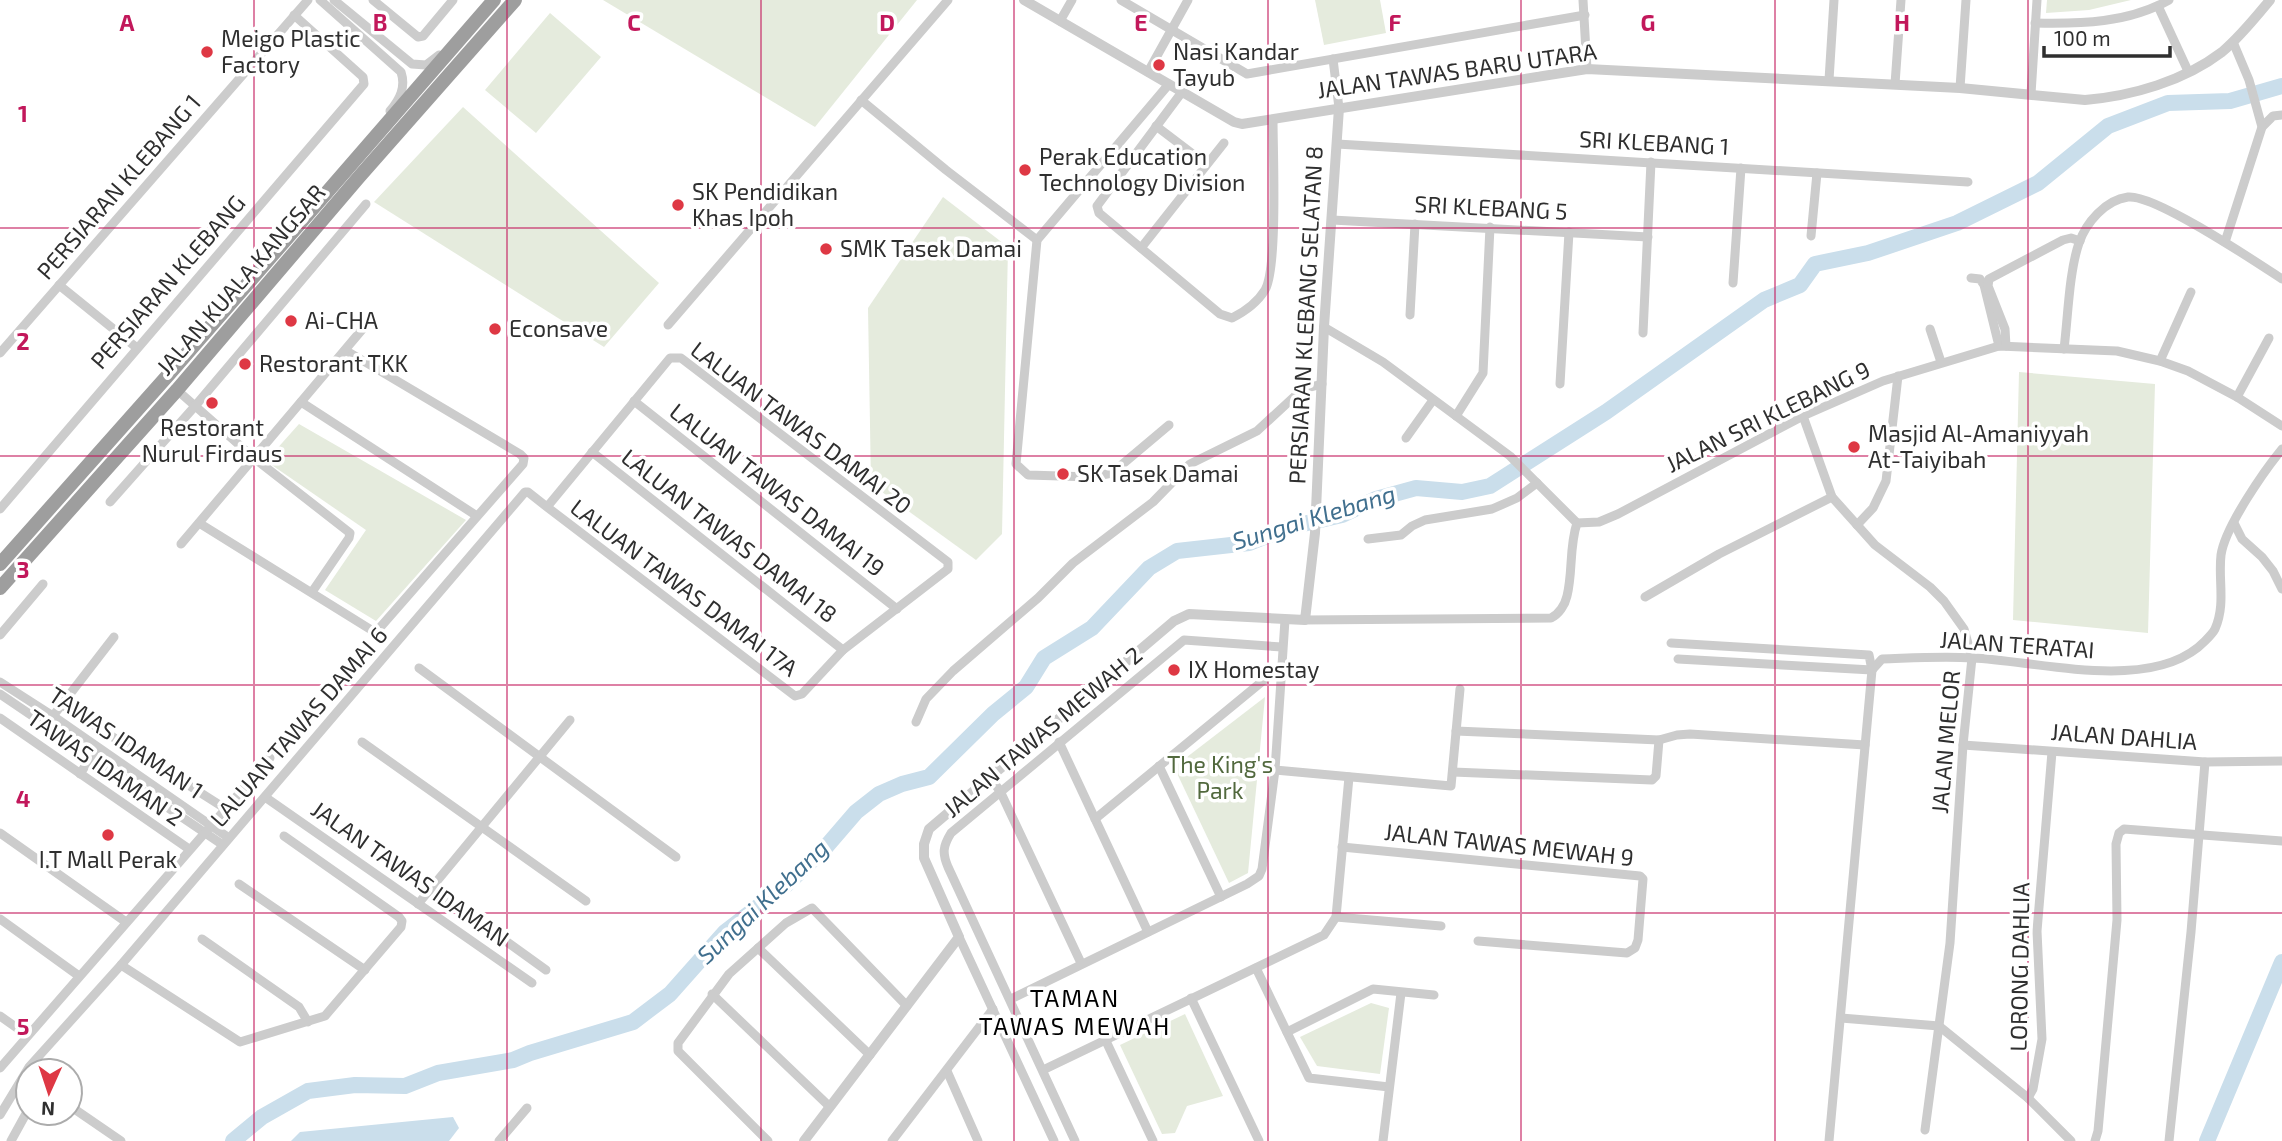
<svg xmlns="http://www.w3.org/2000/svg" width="2282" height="1141" viewBox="0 0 2282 1141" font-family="'Exo 2',sans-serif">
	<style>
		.green { fill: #e5ebdd }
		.water { fill: #cadeeb }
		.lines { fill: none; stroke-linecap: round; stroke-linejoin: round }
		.river { stroke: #cadeeb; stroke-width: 16 }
		.minor { stroke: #ccc; stroke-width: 9 }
		.tertiary { stroke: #ccc; stroke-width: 10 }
		.trunk { stroke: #9e9e9e; stroke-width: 14 }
		.grid { fill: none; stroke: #c2185b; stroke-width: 2; stroke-opacity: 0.55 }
		.poi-dot { fill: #de3844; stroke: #fff; stroke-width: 2.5 }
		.labels { text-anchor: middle; stroke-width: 7; stroke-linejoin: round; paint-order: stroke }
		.poi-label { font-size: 23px; fill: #2f2f2f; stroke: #fff; text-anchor: start }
		.street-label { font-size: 23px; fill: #2f2f2f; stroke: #fff }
		.park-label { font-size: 23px; fill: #52693e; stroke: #fff }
		.water-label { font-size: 24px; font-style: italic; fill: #406f8e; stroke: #fff }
		.neighbourhood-label { font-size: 24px; letter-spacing: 2px; fill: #000; stroke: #fff }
		.grid-label { font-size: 23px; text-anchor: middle; font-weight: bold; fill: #c2185b; stroke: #fff; stroke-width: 7; stroke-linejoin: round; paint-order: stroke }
	</style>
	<rect width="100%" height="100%" fill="#fff"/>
	<g class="green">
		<polygon points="603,0 917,0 815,127"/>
		<polygon points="1315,0 1380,0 1386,33 1324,45"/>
		<polygon points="2047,0 2131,0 2089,10 2046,13"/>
		<polygon points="550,13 601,57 536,133 485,90"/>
		<polygon points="463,107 659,283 604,347 374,202"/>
		<polygon points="943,197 1008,247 1002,534 976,560 871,484 868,308"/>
		<polygon points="2019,372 2155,384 2148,633 2013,620"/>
		<polygon points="299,424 466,520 376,621 325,590 366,530 266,461"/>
		<polygon points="1265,697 1248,873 1229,883 1174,767"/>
		<polygon points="1371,1003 1389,1008 1380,1074 1317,1066 1300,1037"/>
		<polygon points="1185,1014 1223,1096 1187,1106 1175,1133 1162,1134 1120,1045"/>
	</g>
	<polygon class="water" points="453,1117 459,1128 449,1141 291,1141 300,1132"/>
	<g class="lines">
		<g class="river">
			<polyline points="233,1141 262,1117 308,1091 355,1085 405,1086 438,1073 513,1060 530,1053 633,1022 670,994 725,932 785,886 825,848 856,812 879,794 902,784 929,777 993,714 1026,687 1044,658 1092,628 1149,568 1177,551 1249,543 1290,527 1342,515 1376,499 1416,488 1462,492 1490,486 1606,412 1764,300 1800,285 1815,264 1868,253 1957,223 2038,183 2108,126 2168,103 2230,101 2282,86"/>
			<polyline points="2207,1141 2282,962"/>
		</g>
		<g class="minor">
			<path d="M320,0L401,72C406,87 400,99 390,111"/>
			<polyline points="334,0 412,64 426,65 439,55"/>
			<polyline points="373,0 418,37 423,36 453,0"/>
			<polyline points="1121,0 1247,74 1585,15"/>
			<polyline points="1583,0 1587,69"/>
			<polyline points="2158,6 2188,71"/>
			<polyline points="1060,21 1072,0"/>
			<path d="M2035,23C2081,24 2128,23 2169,0"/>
			<polyline points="1333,59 1339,108"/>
			<polyline points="1148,72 1188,0"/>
			<polyline points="1829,80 1834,0"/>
			<polyline points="1169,84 1037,240 1016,464 1028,475 1092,477 1112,473 1169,425"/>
			<polyline points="1895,84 1901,0"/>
			<polyline points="1960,88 1966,0"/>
			<path d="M1182,92L1097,206L1099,213L1220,314L1232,318C1244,312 1257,303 1265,290C1278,268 1273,151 1273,120"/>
			<polyline points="2031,94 2037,0"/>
			<polyline points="861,100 946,170 1037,240"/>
			<polyline points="1156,126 1206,164"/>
			<polyline points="2262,127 2273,116 2282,115"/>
			<polyline points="1337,144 1968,182"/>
			<polyline points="1332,220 1648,237"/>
			<polyline points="1811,236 1817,173"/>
			<polyline points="2225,242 2262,127 2249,80 2233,42"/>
			<polyline points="1141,248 1224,143"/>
			<polyline points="1971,278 1980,279 1984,285 1999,346"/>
			<polyline points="1733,283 1741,168"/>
			<polyline points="59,285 137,348"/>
			<polyline points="1410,315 1415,224"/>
			<polyline points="668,325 948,0"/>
			<polyline points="1324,327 1383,362 1510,456 1577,523 1599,522 1618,514 1803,416 1883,381 1999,346 2117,351 2160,361 2188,371 2237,397 2282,426"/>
			<polyline points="1930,329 1941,362"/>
			<polyline points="1643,333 1651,162"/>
			<polyline points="2006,346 2005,329 1988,286 1989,279 2063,240 2071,238 2080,241"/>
			<path d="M2064,349C2068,317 2069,272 2079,243C2086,223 2105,200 2128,197C2155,194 2256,262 2282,279"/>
			<polyline points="0,353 308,0"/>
			<polyline points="2160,361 2191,292"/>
			<polyline points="1560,384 1569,232"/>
			<polyline points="177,390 254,458 350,533 349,538 312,592"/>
			<polyline points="2237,397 2269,338"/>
			<polyline points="634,401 897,609"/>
			<polyline points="301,402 477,516"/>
			<polyline points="1456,416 1483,373 1490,227"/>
			<polyline points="1803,416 1832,497 1875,545 1930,587 1944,601 1964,629 1972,658 1963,745 1950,943 1925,1130"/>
			<polyline points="1406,438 1433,400"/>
			<polyline points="592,452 843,650"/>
			<polyline points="110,502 196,405 366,204"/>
			<polyline points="0,509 364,84 363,77 294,15"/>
			<polyline points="199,523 373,631 377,631 523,464 524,458 520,454 345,350"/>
			<polyline points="2234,523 2242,539 2262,557 2273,571 2282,589"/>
			<polyline points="1857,525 1873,508 1886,481 1898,376"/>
			<polyline points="1368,539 1401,535 1412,526 1425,520 1492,509 1517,498 1537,483"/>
			<polyline points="181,544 371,319"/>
			<polyline points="1645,597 1719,554 1832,497"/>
			<path d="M1305,620L1551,618C1559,614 1565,605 1567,596C1573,572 1569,547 1577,523"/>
			<polyline points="0,635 43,584"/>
			<polyline points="1671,643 1869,655 1872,670 1829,1141"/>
			<polyline points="1678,659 1872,670"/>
			<polyline points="419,668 676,857"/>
			<path d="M1872,670L1882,659C1913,658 1943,656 1973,658C2039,661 2154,694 2205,641C2209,637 2213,633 2215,629C2226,604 2218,580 2221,555C2225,527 2264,471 2282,449"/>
			<polyline points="0,682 53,716 229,838"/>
			<polyline points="0,694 223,845"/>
			<polyline points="61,704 226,809"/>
			<polyline points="53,716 114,637"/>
			<polyline points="0,718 189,849"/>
			<polyline points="916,722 926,699 953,671 1038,598 1073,563 1153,502 1190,464 1257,431 1295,396 1307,388 1322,384"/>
			<polyline points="1456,731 1659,740 1677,735 1690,734 1865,745"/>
			<polyline points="362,742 586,901"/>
			<polyline points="1059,742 1148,932"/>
			<polyline points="1963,745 2205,762 2282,761"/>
			<polyline points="1159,766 1221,897"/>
			<polyline points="1275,770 1451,786 1460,689"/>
			<polyline points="1453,772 1652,780 1656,776 1659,740"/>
			<polyline points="80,774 94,752"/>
			<polyline points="989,776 1000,791 1081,963"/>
			<polyline points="265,797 532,983"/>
			<polyline points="1095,819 1281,666"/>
			<polyline points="0,833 126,922"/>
			<polyline points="1342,847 1640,876 1643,879 1638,940 1635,948 1627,953 1478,941"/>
			<polyline points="239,884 365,970"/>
			<polyline points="432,888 546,970"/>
			<polyline points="418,904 570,720"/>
			<polyline points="1336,917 1441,926"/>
			<polyline points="0,919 79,976"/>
			<polyline points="959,937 1054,1141"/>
			<polyline points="202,939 299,1007 308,1022"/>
			<polyline points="758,948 870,1055"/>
			<polyline points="121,965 240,1042 325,1016 401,927 402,921 399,917 284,836"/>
			<polyline points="1256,968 1309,1078 1389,1087"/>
			<polyline points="712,994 830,1107"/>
			<polyline points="1191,998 1259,1141"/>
			<polyline points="1011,999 1247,884 1259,876 1262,869 1275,770 1285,620"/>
			<polyline points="0,1016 27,1035"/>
			<polyline points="1841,1018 1939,1026 2028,1098 2071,1141"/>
			<polyline points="1287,1032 1373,989 1434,995"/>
			<polyline points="1105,1039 1153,1141"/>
			<polyline points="0,1068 270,758"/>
			<polyline points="1043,1070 1324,935 1336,917 1349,777"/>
			<polyline points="947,1071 978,1141"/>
			<polyline points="2028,1098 2033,1089 2042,1039 2037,931 2052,752"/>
			<polyline points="70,1106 121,1141"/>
			<polyline points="0,1115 29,1067 121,965 525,492 528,492 547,507 795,696 802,694 843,650 948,569 948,562 681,358 670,358 547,507"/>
			<polyline points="11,1141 28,1110"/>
			<polyline points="499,1141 527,1108"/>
			<polyline points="768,1141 678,1051 678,1043 729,974 786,923 812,908 907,1006"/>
			<polyline points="892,1141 993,1009"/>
			<path d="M1075,1141L948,867C942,853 943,846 951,833L1184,640L1282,647"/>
			<polyline points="1383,1141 1401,993"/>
			<polyline points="2095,1141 2098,1131 2117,920 2116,844 2119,833 2124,829 2282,841"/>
			<polyline points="2169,1141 2191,932 2205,762"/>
		</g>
		<g class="tertiary">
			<path d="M1024,0L1234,122L1242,124L1587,69L1960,88L2085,100C2132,96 2184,81 2222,52C2240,37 2255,18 2270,0"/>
			<polyline points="804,1141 959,937 924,858 924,844 929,829 1174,621 1189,614 1305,620 1315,533 1324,327 1339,108"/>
		</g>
		<g class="trunk">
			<polyline points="0,564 170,373 494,0"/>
			<polyline points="0,588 177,390 359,177 515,0"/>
		</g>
	</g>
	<path class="grid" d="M254,0V1141M507,0V1141M761,0V1141M1014,0V1141M1268,0V1141M1521,0V1141M1775,0V1141M2028,0V1141M0,228H2282M0,456H2282M0,685H2282M0,913H2282"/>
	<g class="poi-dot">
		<circle cx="207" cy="52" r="7"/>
		<circle cx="1159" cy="65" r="7"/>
		<circle cx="1025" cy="170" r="7"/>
		<circle cx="678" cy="205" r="7"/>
		<circle cx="826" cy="249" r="7"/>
		<circle cx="291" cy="321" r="7"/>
		<circle cx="495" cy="329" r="7"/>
		<circle cx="245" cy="364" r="7"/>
		<circle cx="212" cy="403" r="7"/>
		<circle cx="1854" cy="447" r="7"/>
		<circle cx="1063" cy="474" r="7"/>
		<circle cx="1174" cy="670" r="7"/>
		<circle cx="108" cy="835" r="7"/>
	</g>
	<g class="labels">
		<g class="poi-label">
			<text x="221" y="47">Meigo Plastic<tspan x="221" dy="26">Factory</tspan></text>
			<text x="1173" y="60">Nasi Kandar<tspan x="1173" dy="26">Tayub</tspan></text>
			<text x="1039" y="165">Perak Education<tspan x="1039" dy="26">Technology Division</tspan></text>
			<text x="692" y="200">SK Pendidikan<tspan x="692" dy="26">Khas Ipoh</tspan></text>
			<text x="840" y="257">SMK Tasek Damai</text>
			<text x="305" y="329">Ai-CHA</text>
			<text x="509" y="337">Econsave</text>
			<text x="259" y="372">Restorant TKK</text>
			<text x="212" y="436" text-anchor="middle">Restorant<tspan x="212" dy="26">Nurul Firdaus</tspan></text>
			<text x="1868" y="442">Masjid Al-Amaniyyah<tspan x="1868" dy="26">At-Taiyibah</tspan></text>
			<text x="1077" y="482">SK Tasek Damai</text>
			<text x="1188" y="678">IX Homestay</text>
			<text x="108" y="868" text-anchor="middle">I.T Mall Perak</text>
		</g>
		<g class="street-label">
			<text transform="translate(1457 71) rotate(-8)" y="8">JALAN TAWAS BARU UTARA</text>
			<text transform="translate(1654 143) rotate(3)" y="8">SRI KLEBANG 1</text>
			<text transform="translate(119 187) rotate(-49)" y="8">PERSIARAN KLEBANG 1</text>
			<text transform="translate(1491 208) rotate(3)" y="8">SRI KLEBANG 5</text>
			<text transform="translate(241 280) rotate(-49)" y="8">JALAN KUALA KANGSAR</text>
			<text transform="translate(168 282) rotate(-49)" y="8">PERSIARAN KLEBANG</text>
			<text transform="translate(1306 315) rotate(-87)" y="8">PERSIARAN KLEBANG SELATAN 8</text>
			<text transform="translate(1768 417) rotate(-26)" y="8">JALAN SRI KLEBANG 9</text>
			<text transform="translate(801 428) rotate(37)" y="8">LALUAN TAWAS DAMAI 20</text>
			<text transform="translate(777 490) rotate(38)" y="8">LALUAN TAWAS DAMAI 19</text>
			<text transform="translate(729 536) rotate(38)" y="8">LALUAN TAWAS DAMAI 18</text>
			<text transform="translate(684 588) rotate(37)" y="8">LALUAN TAWAS DAMAI 17A</text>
			<text transform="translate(2017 645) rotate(4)" y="8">JALAN TERATAI</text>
			<text transform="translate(299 727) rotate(-49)" y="8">LALUAN TAWAS DAMAI 6</text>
			<text transform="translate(1043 732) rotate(-40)" y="8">JALAN TAWAS MEWAH 2</text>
			<text transform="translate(2124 737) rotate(4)" y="8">JALAN DAHLIA</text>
			<text transform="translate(1946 742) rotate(-85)" y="8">JALAN MELOR</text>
			<text transform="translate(126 743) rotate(34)" y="8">TAWAS IDAMAN 1</text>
			<text transform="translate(105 768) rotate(35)" y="8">TAWAS IDAMAN 2</text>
			<text transform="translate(1509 845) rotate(6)" y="8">JALAN TAWAS MEWAH 9</text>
			<text transform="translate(410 874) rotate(35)" y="8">JALAN TAWAS IDAMAN</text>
			<text transform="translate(2020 967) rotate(-89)" y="8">LORONG DAHLIA</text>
		</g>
		<g class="park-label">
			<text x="1220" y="773">The King's<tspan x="1220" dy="26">Park</tspan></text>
		</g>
		<g class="water-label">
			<text transform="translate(1314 518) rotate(-17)" y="8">Sungai Klebang</text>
			<text transform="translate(763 902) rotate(-43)" y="8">Sungai Klebang</text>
		</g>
		<g class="neighbourhood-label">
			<text x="1075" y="1007">TAMAN<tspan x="1075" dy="28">TAWAS MEWAH</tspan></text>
		</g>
	</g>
	<g class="grid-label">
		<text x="127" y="31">A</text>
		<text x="380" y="31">B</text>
		<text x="634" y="31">C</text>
		<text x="887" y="31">D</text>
		<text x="1141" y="31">E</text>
		<text x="1395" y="31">F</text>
		<text x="1648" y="31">G</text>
		<text x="1902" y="31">H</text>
		<text x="23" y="122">1</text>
		<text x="23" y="350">2</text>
		<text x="23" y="578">3</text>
		<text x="23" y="807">4</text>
		<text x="23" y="1035">5</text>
	</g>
	<g transform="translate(49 1092) rotate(183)"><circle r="33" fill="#ffffff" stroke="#acacac" stroke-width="2"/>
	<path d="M0-5L12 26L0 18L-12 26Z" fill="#de3844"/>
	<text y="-10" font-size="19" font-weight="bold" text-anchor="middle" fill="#2f2f2f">N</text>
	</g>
	<path d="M2044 46v10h126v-10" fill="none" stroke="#2f2f2f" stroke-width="3.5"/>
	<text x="2054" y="46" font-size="21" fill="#2f2f2f" stroke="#ffffff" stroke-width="5" paint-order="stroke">100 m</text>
</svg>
